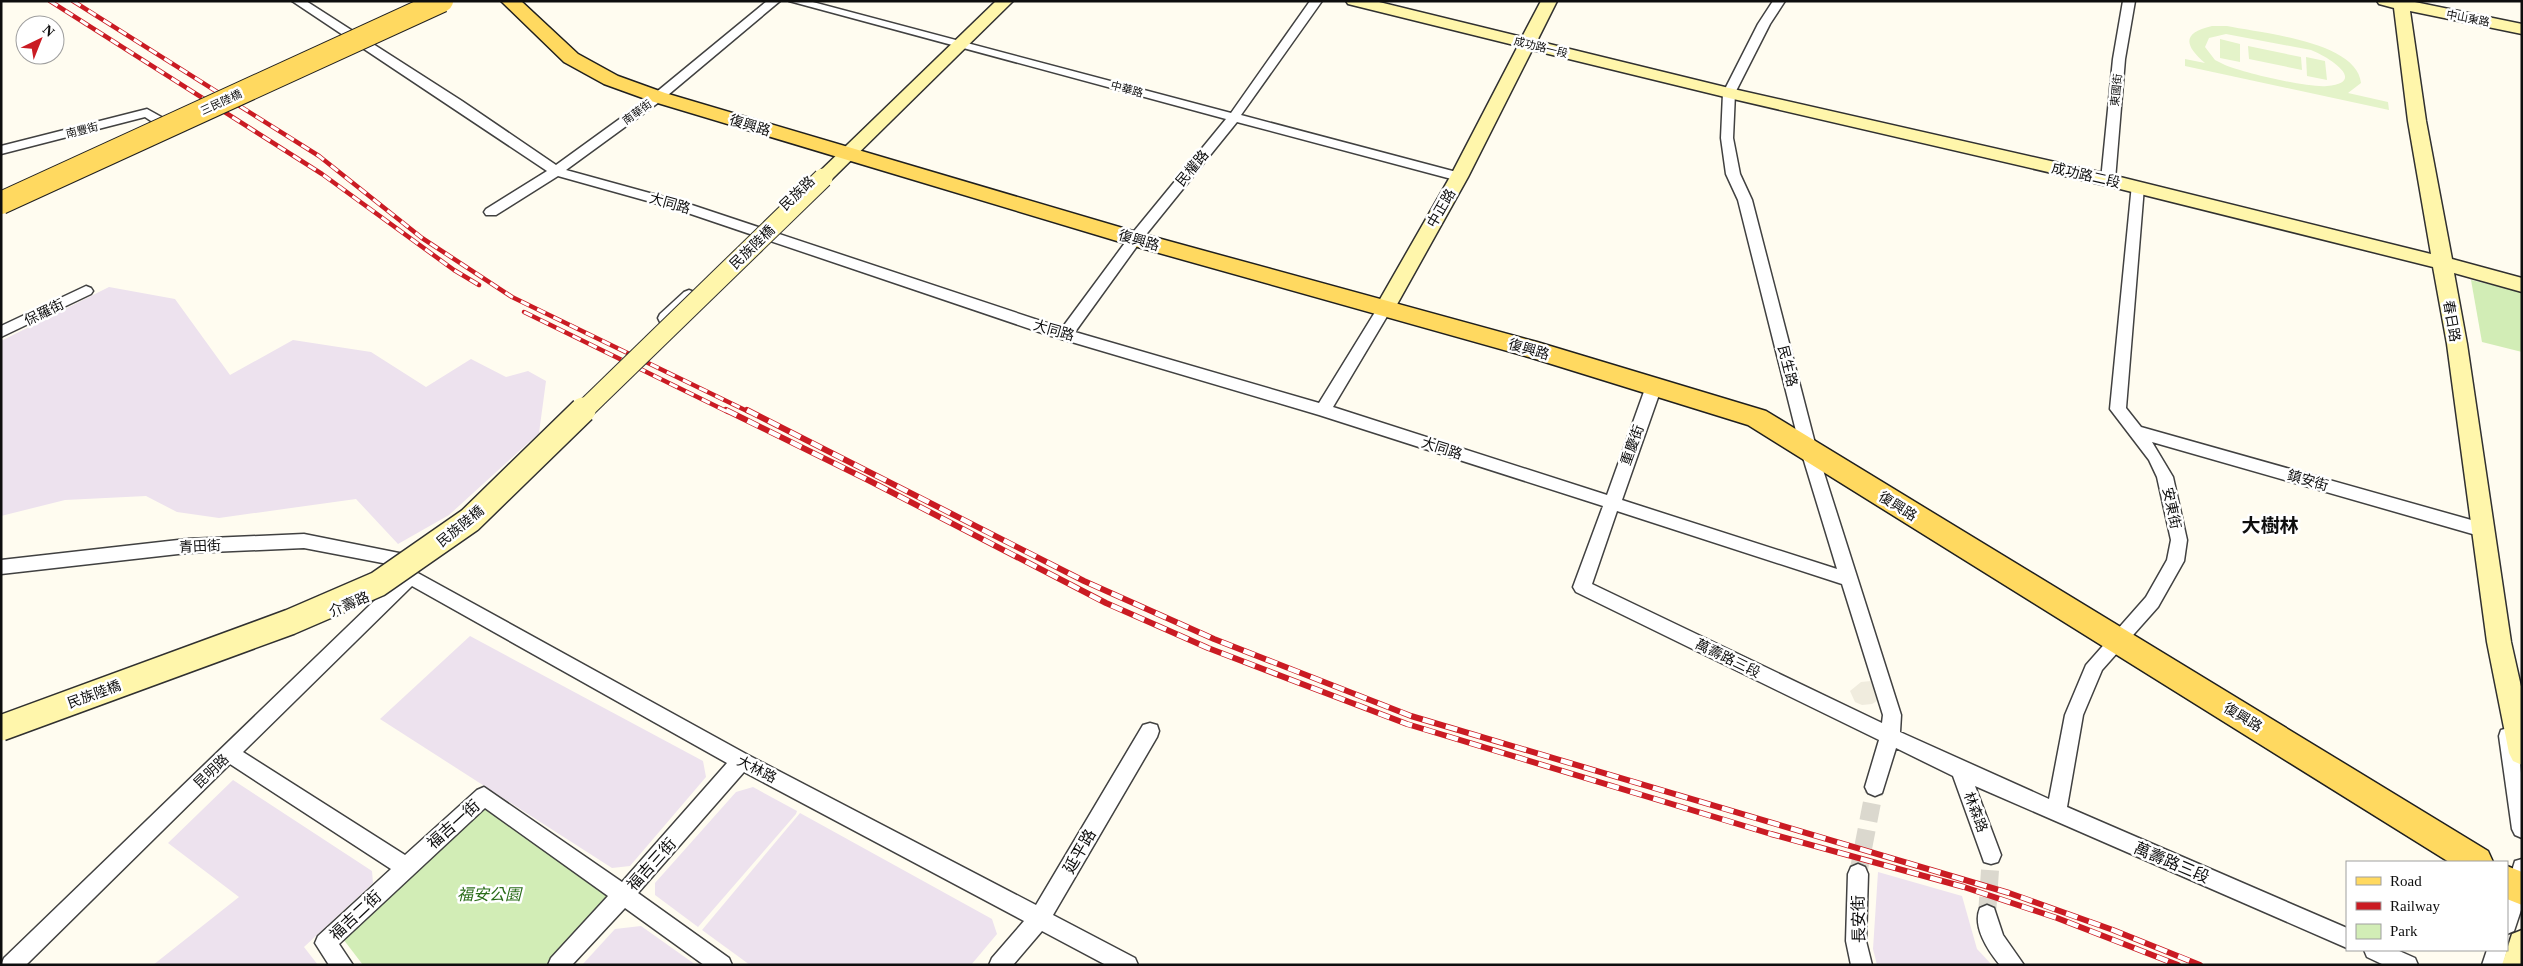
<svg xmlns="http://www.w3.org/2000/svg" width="2523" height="966" viewBox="0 0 2523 966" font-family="'Times New Roman','Noto Sans TC',serif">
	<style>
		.industrial { fill: #ede2ee }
		.green { fill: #d2edb6 }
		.pitch { fill: #e4f3c9; fill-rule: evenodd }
		.plaza { fill: #f0ecde }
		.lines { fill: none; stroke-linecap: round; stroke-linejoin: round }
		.street-tunnel { stroke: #dbd8ce; stroke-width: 18; stroke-dasharray: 18 9; stroke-linecap: butt }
		.street-casing { stroke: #414141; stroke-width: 3 }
		.secondary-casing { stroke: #303030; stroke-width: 3 }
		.primary-casing { stroke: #1f1f1f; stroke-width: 3 }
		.street { fill: #fff; fill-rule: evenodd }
		.secondary { fill: #fff6ab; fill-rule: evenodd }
		.primary { fill: #ffd960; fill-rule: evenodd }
		.rail-far1-casing { stroke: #ca1b23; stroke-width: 4.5 }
		.rail-casing { stroke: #ca1b23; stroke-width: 6 }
		.rail-far1 { stroke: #fff; stroke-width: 3; stroke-dasharray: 9; stroke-linecap: butt }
		.rail { stroke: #fff; stroke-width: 4.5; stroke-dasharray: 12; stroke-linecap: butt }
		.secondary-bridge-far1-casing { stroke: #303030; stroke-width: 21; stroke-linecap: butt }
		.secondary-bridge-casing { stroke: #303030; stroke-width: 28; stroke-linecap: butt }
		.primary-bridge-casing { stroke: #1f1f1f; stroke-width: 24; stroke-linecap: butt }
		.secondary-bridge-far1 { stroke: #fff6ab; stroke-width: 19 }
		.secondary-bridge { stroke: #fff6ab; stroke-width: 25 }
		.primary-bridge { stroke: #ffd960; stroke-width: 22 }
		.labels { text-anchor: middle; stroke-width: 5; stroke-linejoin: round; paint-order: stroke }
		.far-street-label { font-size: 11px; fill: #0e0e0e; stroke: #fff }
		.street-label { font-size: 14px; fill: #0e0e0e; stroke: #fff }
		.near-street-label { font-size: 16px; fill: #0e0e0e; stroke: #fff }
		.near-park-label { font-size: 16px; font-style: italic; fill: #2a6c19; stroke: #fff }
		.district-label { font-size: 19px; font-weight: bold; fill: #0e0e0e; stroke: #fff }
	</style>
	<rect width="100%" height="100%" fill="#fffcf0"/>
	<g class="industrial">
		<polygon points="109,287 175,299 230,375 293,340 371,352 426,387 471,359 506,377 528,371 546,381 539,433 449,515 398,544 356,499 219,518 177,512 146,496 65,500 1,516 1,341"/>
		<polygon points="470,636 703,761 706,777 630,866 612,868 380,719"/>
		<polygon points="233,780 372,871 373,883 304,947 318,965 153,965 239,897 168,843"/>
		<polygon points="753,787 797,811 796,814 698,927 655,895 655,883 736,792"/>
		<polygon points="800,813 992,919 997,934 971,965 750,965 702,930"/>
		<polygon points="1878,872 1962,896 1977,949 1992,965 1877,965 1873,949"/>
		<polygon points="641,926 696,965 582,965 615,929"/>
	</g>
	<g class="green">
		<polygon points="2471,280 2522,292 2522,352 2482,342"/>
		<polygon points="483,804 609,894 546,965 363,965 340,935"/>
	</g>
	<g class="pitch">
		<path d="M2212,26H2227C2260,33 2357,41 2361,83L2348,93L2388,102L2389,110L2185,66V59L2205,63C2185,46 2181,33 2212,26ZM2226,34L2311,50C2327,56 2369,82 2327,86C2307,88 2245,73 2225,65L2215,60L2205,47L2209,38Z"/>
		<polygon points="2220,39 2240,44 2240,62 2220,58"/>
		<polygon points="2248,46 2301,57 2302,70 2249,59"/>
		<polygon points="2306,57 2325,61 2327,80 2307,76"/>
	</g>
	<polygon class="plaza" points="1871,681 1877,701 1872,704 1862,705 1855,702 1850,691 1861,682"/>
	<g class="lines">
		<g class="street-tunnel">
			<polyline points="1858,874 1875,787"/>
			<polyline points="1987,915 1991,855"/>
		</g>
		<g class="street-casing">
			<g id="street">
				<path d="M292,1H306L462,101L556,165L654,94L767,1H780L662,100L566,170L686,203L1062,328L1130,236L1226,119L789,1H809L1231,113L1310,1H1322L1241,115L1464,174L1466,177L1464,180L1459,181L1237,122L1140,242L1075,332L1319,403L1380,304H1390L1392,308L1333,407L1607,495L1646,386L1649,382H1659L1662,386L1622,500L1837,569L1801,451L1738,200L1726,174L1721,138L1723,93L1758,24L1773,1H1785L1770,24L1735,93L1733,138L1740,174L1752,200L1817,451L1901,715L1900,732L2049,799L2065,715L2086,665L2146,597L2167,560L2171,540L2157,477L2149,460L2110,409L2132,184L2137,183L2144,187L2126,408L2141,427L2489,525L2491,530L2489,535L2483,537L2152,442L2173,477L2187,540L2184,561L2158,607L2102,670L2083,715L2067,807L2347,928V948L1975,786L2001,855L1998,862L1991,864L1984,862L1953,776L1896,748L1882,793L1875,796L1868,793L1865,787L1879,740L1576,592L1573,587L1603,506L1319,415L1048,335L676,209L558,176L496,215H486L484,212L486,209L547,171ZM1617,511L1842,584L1883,715L1882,723L1592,584Z"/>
				<polygon points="2123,1 2135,1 2125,59 2115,180 2108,184 2101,180 2113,59"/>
				<polygon points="147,109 165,119 167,122 165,125 157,125 145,117 1,154 1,146"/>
				<polygon points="86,286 91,288 93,291 91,294 1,337 1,326"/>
				<polygon points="689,290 694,292 696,295 694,298 670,322 660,322 658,318 660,314 684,292"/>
				<path d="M304,534L404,554L416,572L748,755L1036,905L1143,725L1150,723L1157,725L1159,731L1157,737L1053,915L1135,958L1138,965H1106L1042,931L1013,965H989L992,958L1024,921L744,772L638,893L729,958L732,965H704L625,908L572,965H548L551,958L608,896L485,808L339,944L353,965H329L315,943L318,936L391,869L230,764L26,965H1L4,958L400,576L393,565L304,548L187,553L1,574V560L187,539ZM412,586L727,763L622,882L484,787L477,790L405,855L243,752Z"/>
				<path d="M2508,728L2515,730C2523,758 2522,807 2522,838L2515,835L2512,829L2499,736L2501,730Z"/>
				<polygon points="2522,859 2522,907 2514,931 2507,934 2507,887 2515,861"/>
				<polygon points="1858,864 1865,867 1868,874 1866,941 1872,965 1851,965 1846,941 1848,874 1851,867"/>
				<path d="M1987,905L1994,908L2003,935L2024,965H2000C1988,951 1972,926 1980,908Z"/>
				<polygon points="2507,948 2507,950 2503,965 2482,965 2487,950"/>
				<polygon points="2364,950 2397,950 2415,958 2418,965 2384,965 2367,957"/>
			</g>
		</g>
		<g class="secondary-casing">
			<g id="secondary">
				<polygon points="996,1 1013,1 829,182 817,182 814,178 817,174"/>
				<polygon points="1346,1 1375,1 1522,37 1541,1 1557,1 1537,41 1729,88 2108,174 2431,254 2408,121 2394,8 2379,4 2377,1 2410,1 2522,24 2522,34 2410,11 2426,121 2452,259 2522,278 2522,292 2454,273 2467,344 2511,642 2522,691 2522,765 2513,761 2509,753 2487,642 2447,344 2433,267 2108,186 1729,98 1532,50 1468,177 1395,308 1392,313 1385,315 1378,313 1375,308 1450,177 1518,46 1348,4"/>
				<polygon points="2522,930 2522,965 2502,965 2512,934"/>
			</g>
		</g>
		<g class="primary-casing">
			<g id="primary">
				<polygon points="501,1 521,1 578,54 618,76 665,93 1143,234 1537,342 1766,411 2488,851 2493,862 2449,862 1748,425 1532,358 1127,244 651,101 604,84 564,62"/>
				<polygon points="2507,866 2522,872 2522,905 2507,899"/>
			</g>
		</g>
		<use href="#street" class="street"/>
		<use href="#secondary" class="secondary"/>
		<use href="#primary" class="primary"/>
		<g class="rail-far1-casing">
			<g id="rail-far1">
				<polyline points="50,1 322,174 454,270 479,285"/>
				<polyline points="73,1 319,156 422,238 512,297 749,412"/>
				<polyline points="524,312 728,412"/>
			</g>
		</g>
		<g class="rail-casing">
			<g id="rail">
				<polyline points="726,410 868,480 1106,603 1208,648 1407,724 1771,834 1964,887 2057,918 2178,965"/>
				<polyline points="747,410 1084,581 1214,639 1411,716 2009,893 2113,930 2200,965"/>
			</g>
		</g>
		<use href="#rail-far1" class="rail-far1"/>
		<use href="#rail" class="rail"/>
		<g class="secondary-bridge-far1-casing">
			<polyline id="secondary-bridge-far1" points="582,412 823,178"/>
		</g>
		<g class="secondary-bridge-casing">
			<polyline id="secondary-bridge" points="1,728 290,622 378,584 470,520 583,410"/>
		</g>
		<g class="primary-bridge-casing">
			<polyline id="primary-bridge" points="1,203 442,1"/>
		</g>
		<use href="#secondary-bridge-far1" class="secondary-bridge-far1"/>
		<use href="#secondary-bridge" class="secondary-bridge"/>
		<use href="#primary-bridge" class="primary-bridge"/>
	</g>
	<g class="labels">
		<g class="far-street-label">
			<text transform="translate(2468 18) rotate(11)" y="4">中山東路</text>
			<text transform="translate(1541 47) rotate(14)" y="4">成功路一段</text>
			<text transform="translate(1127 89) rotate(15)" y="4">中華路</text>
			<text transform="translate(2116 90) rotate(-84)" y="4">東國街</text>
			<text transform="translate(221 102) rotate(-25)" y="4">三民陸橋</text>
			<text transform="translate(637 112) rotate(-36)" y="4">南華街</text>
			<text transform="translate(82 130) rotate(-14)" y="4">南豐街</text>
		</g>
		<g class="street-label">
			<text transform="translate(750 125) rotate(17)" y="5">復興路</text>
			<text transform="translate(1192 168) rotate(-50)" y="5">民權路</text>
			<text transform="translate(2086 175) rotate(13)" y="5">成功路二段</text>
			<text transform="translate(797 193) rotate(-44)" y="5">民族路</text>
			<text transform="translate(670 203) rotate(16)" y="5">大同路</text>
			<text transform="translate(1441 208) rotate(-60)" y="5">中正路</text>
			<text transform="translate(1139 240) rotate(16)" y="5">復興路</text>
			<text transform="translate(752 247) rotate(-44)" y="5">民族陸橋</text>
			<text transform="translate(44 312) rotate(-26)" y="5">保羅街</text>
			<text transform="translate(2452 321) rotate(80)" y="5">春日路</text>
			<text transform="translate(1054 330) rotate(16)" y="5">大同路</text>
			<text transform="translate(1529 349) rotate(16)" y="5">復興路</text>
			<text transform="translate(1788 366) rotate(76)" y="5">民生路</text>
			<text transform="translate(1632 445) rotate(-70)" y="5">重慶街</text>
			<text transform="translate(1442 448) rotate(18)" y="5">大同路</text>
			<text transform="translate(2308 480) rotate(16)" y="5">鎮安街</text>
			<text transform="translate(1898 506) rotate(32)" y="5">復興路</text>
			<text transform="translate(2172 508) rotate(78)" y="5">安東街</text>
			<text transform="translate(460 526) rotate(-39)" y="5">民族陸橋</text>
			<text transform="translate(200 546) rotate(-3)" y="5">青田街</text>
			<text transform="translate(349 604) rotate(-23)" y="5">介壽路</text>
			<text transform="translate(1728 658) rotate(26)" y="5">萬壽路三段</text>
			<text transform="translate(94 694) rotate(-20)" y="5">民族陸橋</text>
			<text transform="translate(2243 717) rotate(31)" y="5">復興路</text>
			<text transform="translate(757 769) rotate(27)" y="5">大林路</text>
			<text transform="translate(211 771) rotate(-44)" y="5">昆明路</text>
			<text transform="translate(1976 812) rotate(69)" y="5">林森路</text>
		</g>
		<g class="near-street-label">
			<text transform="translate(453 824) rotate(-42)" y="6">福吉一街</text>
			<text transform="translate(1079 851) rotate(-60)" y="6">延平路</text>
			<text transform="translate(2172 862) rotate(23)" y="6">萬壽路三段</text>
			<text transform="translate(651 864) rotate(-48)" y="6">福吉三街</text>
			<text transform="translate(355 915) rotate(-43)" y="6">福吉二街</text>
			<text transform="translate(1858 919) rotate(-91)" y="6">長安街</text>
		</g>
		<g class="near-park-label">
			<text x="489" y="900">福安公園</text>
		</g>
		<g class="district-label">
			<text x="2270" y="532">大樹林</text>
		</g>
	</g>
	<rect width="2523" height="966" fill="none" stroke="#0e0e0e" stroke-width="5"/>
	<rect x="2346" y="861" width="162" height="90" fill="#ffffff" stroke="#9f9f9f"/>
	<rect x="2356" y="877" width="25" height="8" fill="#ffd960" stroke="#9f9f9f"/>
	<text x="2390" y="886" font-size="15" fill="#0e0e0e">Road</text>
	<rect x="2356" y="902" width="25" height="8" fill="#ca1b23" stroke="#9f9f9f"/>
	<text x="2390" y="911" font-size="15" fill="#0e0e0e">Railway</text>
	<rect x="2356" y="924" width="25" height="15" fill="#d2edb6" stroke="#9f9f9f"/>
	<text x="2390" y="936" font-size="15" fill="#0e0e0e">Park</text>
	<g transform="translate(40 40) rotate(43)"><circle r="24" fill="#ffffff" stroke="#9f9f9f"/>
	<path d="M0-4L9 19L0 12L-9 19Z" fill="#ca1b23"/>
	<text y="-8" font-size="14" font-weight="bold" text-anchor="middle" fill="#0e0e0e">N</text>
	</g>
</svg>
